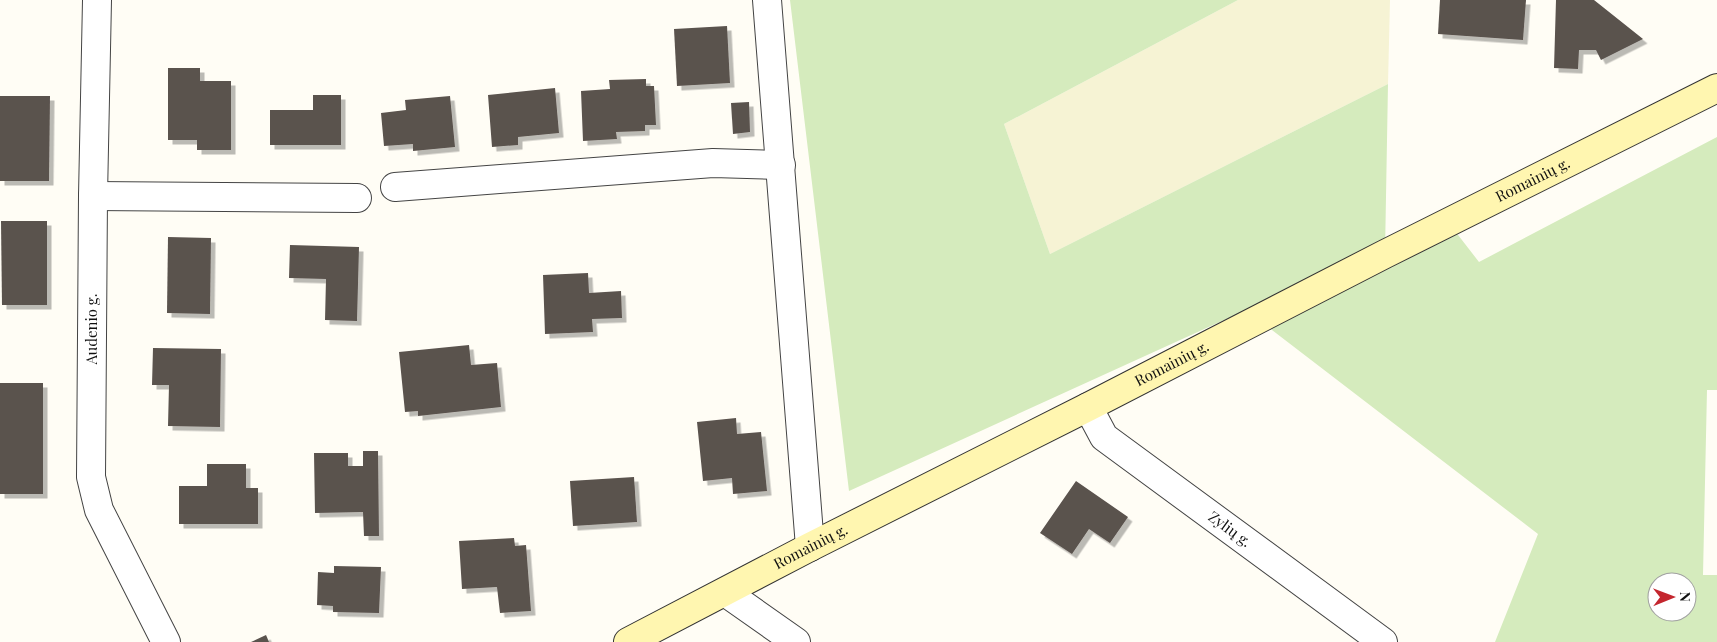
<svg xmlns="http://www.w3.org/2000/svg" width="1717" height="642" viewBox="0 0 1717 642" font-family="'Playfair Display',serif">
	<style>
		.farmland { fill: #f6f3d4 }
		.green { fill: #d5ebbd; fill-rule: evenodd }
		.building { fill: #5a524d; filter: url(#shadow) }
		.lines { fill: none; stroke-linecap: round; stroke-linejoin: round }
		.minor-casing { stroke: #444; stroke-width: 30 }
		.secondary-casing { stroke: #333; stroke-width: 30 }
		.minor { stroke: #fff; stroke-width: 28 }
		.secondary { stroke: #fff6b0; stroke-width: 28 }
		.labels { text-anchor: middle; stroke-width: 5; stroke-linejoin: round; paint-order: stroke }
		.street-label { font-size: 15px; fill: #111; stroke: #fff }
	</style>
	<defs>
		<filter id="shadow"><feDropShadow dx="4.5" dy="4.5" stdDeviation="0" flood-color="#0004"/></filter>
	</defs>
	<rect width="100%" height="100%" fill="#fffdf5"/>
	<polygon class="farmland" points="1238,0 1390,0 1388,84 1050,254 1004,124"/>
	<path class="green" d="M790,0H1238L1004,124L1050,254L1388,84L1385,253L1448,222L1479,262L1717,137V390H1707L1703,575H1717V642H1495L1538,534L1246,310L849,491ZM1657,582H1687V612H1657Z"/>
	<g class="building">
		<polygon points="1440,0 1526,0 1523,40 1438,34"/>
		<polygon points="1556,0 1594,0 1643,39 1601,60 1596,50 1579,50 1578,69 1554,68"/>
		<polygon points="727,26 730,83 677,86 674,29"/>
		<polygon points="168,68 200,68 200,81 231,81 231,150 197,150 197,140 168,140"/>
		<polygon points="646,79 646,86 654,86 656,125 645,125 645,131 616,132 617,139 583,141 581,91 610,89 609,80"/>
		<polygon points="555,88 559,133 518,137 518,145 492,147 488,95"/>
		<polygon points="313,95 341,95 341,145 270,145 270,110 313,110"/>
		<polygon points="0,96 50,96 49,181 0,181"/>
		<polygon points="450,96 455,147 413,151 413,144 384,146 381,113 406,110 405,100"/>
		<polygon points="749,102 750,132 733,134 731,103"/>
		<polygon points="1,221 47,221 47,305 2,305"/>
		<polygon points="168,237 211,238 210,314 167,313"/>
		<polygon points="290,245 359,247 357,321 325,320 326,279 289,278"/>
		<polygon points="588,273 589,293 621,291 622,318 592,319 593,332 545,334 543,275"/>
		<polygon points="469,345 471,365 497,363 501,407 418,416 418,411 405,412 399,352"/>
		<polygon points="153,348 221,349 220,427 168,426 169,385 152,385"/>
		<rect x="0" y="383" width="43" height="111"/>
		<polygon points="736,418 737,434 761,432 767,491 733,494 732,478 703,481 697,422"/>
		<polygon points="363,451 378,451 379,536 364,536 363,512 315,513 314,453 348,453 348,466 363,466"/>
		<polygon points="207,464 246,464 246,488 258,488 258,524 179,524 179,486 207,486"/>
		<polygon points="634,477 637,522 573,526 570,481"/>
		<polygon points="1076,481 1128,517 1110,543 1089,529 1072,554 1040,533"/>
		<polygon points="514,538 515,546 526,545 531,611 500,613 497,587 462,589 459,541"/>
		<polygon points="334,566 381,567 379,613 333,612 333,606 317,605 318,572 334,573"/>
		<polygon points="266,635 269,642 251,642"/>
	</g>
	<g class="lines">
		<g class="minor-casing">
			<g id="minor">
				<polyline points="97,0 93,196 91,477 99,510 166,642"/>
				<polyline points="767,0 810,547"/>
				<polyline points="395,187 713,163 781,165"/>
				<polyline points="93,196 357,198"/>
				<path id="s1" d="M1088,407L1104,437L1383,642"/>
				<polyline points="725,592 796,642"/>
			</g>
		</g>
		<g class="secondary-casing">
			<g id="secondary">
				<path id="s2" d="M628,642L810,547L1088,407L1385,254L1717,88"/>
			</g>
		</g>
		<use href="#minor" class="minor"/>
		<use href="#secondary" class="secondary"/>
	</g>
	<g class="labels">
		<g class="street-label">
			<text dy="5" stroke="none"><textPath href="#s2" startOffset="1016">Romainių g.</textPath></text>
			<text transform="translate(92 329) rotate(-90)" y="5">Audenio g.</text>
			<text dy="5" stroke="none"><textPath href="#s2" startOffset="611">Romainių g.</textPath></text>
			<text dy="5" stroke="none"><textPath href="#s1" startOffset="190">Zylių g.</textPath></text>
			<text dy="5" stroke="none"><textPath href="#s2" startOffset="206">Romainių g.</textPath></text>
		</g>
	</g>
	<g transform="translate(1672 597) rotate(89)"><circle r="24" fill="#ffffff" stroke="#a0a0a0"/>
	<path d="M0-4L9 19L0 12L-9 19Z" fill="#c4262e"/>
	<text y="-8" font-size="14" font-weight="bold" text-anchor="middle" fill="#111111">N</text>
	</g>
</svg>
